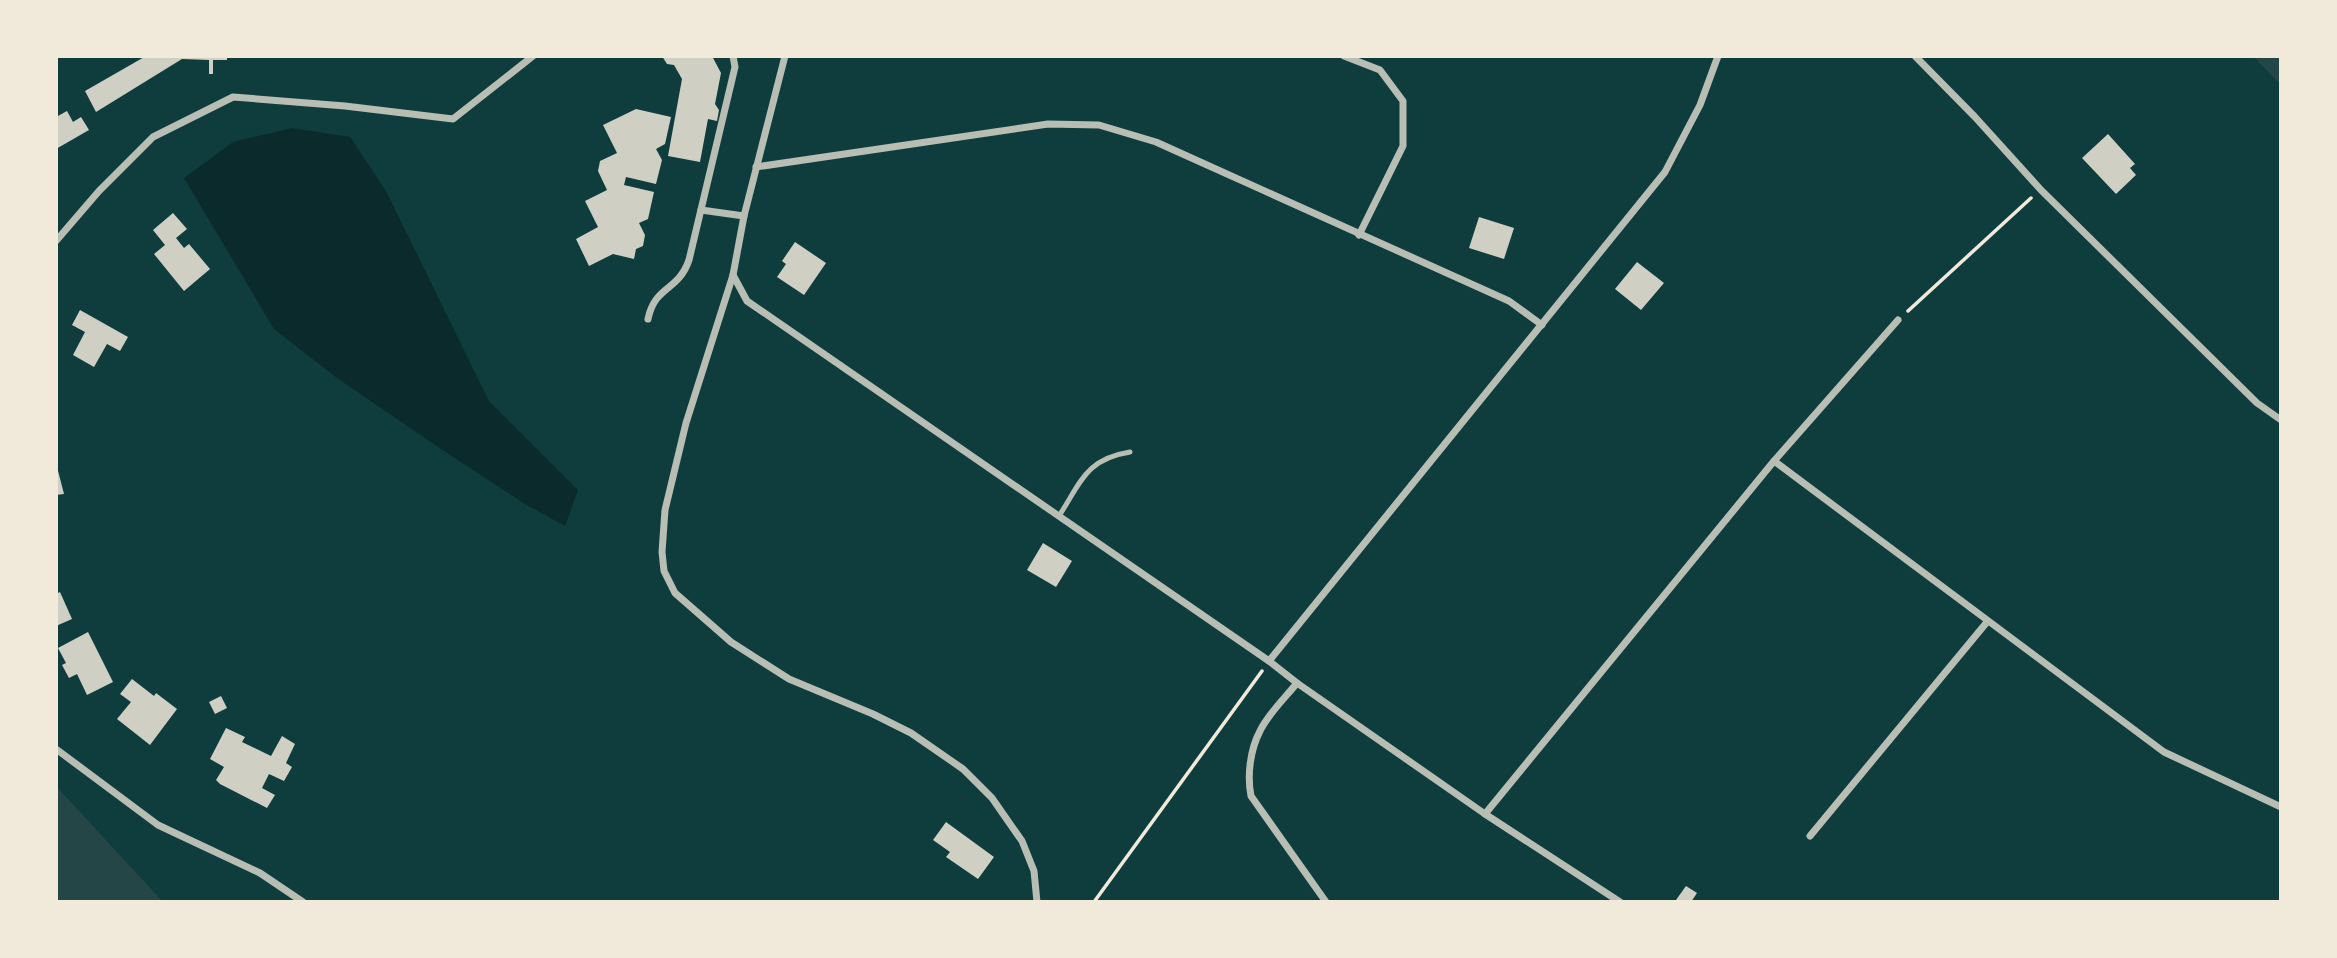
<svg xmlns="http://www.w3.org/2000/svg" width="2337" height="958" viewBox="0 0 2337 958" font-family="Spectral,serif">
	<style>
		.green { fill: #244646 }
		.water { fill: #0a2a2b }
		.building { fill: #cfcfc3 }
		.lines { fill: none; stroke-linecap: round; stroke-linejoin: round }
		.path { stroke: #f1e9da; stroke-width: 3.5 }
		.service { stroke: #b8beb3; stroke-width: 5 }
		.minor { stroke: #b8beb3; stroke-width: 7 }
	</style>
	<rect width="100%" height="100%" fill="#0f3d3e"/>
	<g class="green">
		<polygon points="2253,56 2281,56 2281,85"/>
		<polygon points="56,786 163,902 56,902"/>
	</g>
	<polygon class="water" points="292,128 350,137 386,191 489,401 578,490 565,526 525,504 435,445 337,378 274,329 184,178 233,142"/>
	<g class="building">
		<polygon points="146,56 227,56 227,60 213,60 213,74 209,74 209,60 182,59 96,112 85,91"/>
		<polygon points="662,56 712,56 721,73 715,104 719,110 717,121 708,119 700,162 668,156 682,79 674,65 667,64"/>
		<polygon points="636,109 671,117 665,144 656,149 662,160 656,184 626,177 624,185 654,192 648,219 639,223 645,235 643,246 636,249 634,259 613,254 589,266 576,239 598,227 585,201 607,190 598,171 600,161 617,153 603,125"/>
		<polygon points="67,111 73,122 81,117 89,130 56,149 56,117"/>
		<polygon points="2108,134 2135,164 2130,168 2136,175 2116,194 2082,158"/>
		<polygon points="173,213 187,229 176,238 184,248 189,244 210,269 184,291 154,254 165,245 153,230"/>
		<polygon points="1479,217 1514,228 1504,259 1469,248"/>
		<polygon points="795,242 826,263 804,295 777,277 786,264 782,261"/>
		<polygon points="1637,262 1664,283 1641,310 1615,289"/>
		<polygon points="80,310 128,337 120,351 107,344 94,367 73,355 85,332 72,325"/>
		<polygon points="56,463 64,494 56,495"/>
		<polygon points="1043,543 1072,561 1056,587 1027,570"/>
		<polygon points="60,592 72,619 56,626 56,594"/>
		<polygon points="88,632 113,682 87,695 77,674 69,678 62,665 66,663 58,648"/>
		<polygon points="132,679 154,696 156,693 177,709 150,745 117,719 131,702 120,694"/>
		<polygon points="221,696 227,708 215,714 209,702"/>
		<polygon points="226,728 245,737 242,742 271,756 282,736 295,744 286,763 292,767 284,781 269,774 262,788 275,795 267,808 220,784 216,780 224,767 210,759"/>
		<polygon points="946,822 994,857 978,879 946,857 950,852 933,840"/>
		<polygon points="1686,886 1697,893 1691,902 1680,902 1676,900"/>
	</g>
	<g class="lines">
		<g class="path">
			<polyline points="1908,311 2031,198"/>
			<polyline points="1094,902 1262,671"/>
		</g>
		<path class="service" d="M1059,516C1081,482 1086,459 1130,452"/>
		<g class="minor">
			<polyline points="785,56 744,216 733,275 686,423 665,510 662,552 664,571 675,593 731,642 789,679 873,714 911,733 963,769 992,798 1022,841 1034,871 1037,902"/>
			<polyline points="1344,56 1380,70 1403,101 1403,146 1359,235"/>
			<polyline points="1915,56 1975,117 2041,190 2257,403 2281,420"/>
			<polyline points="756,167 1048,124 1099,125 1156,142 1509,301 1542,325"/>
			<polyline points="701,210 744,216"/>
			<polyline points="56,241 99,191 153,137 233,97 345,106 453,119 533,56"/>
			<polyline points="733,275 747,301 1269,661 1297,683 1485,814 1620,902"/>
			<path d="M648,319C655,285 678,292 689,260L735,67L733,56"/>
			<polyline points="1774,461 2164,752 2281,807"/>
			<polyline points="1269,661 1665,172 1700,105 1718,56"/>
			<path d="M1297,683C1285,698 1268,714 1260,731C1250,750 1247,776 1251,796L1326,902"/>
			<polyline points="56,749 158,825 260,873 303,902"/>
			<polyline points="1485,814 1774,461 1898,320"/>
			<polyline points="1810,836 1987,622"/>
		</g>
	</g>
	<rect width="2337" height="958" fill="none" stroke="#f1e9da" stroke-width="116"/>
</svg>
